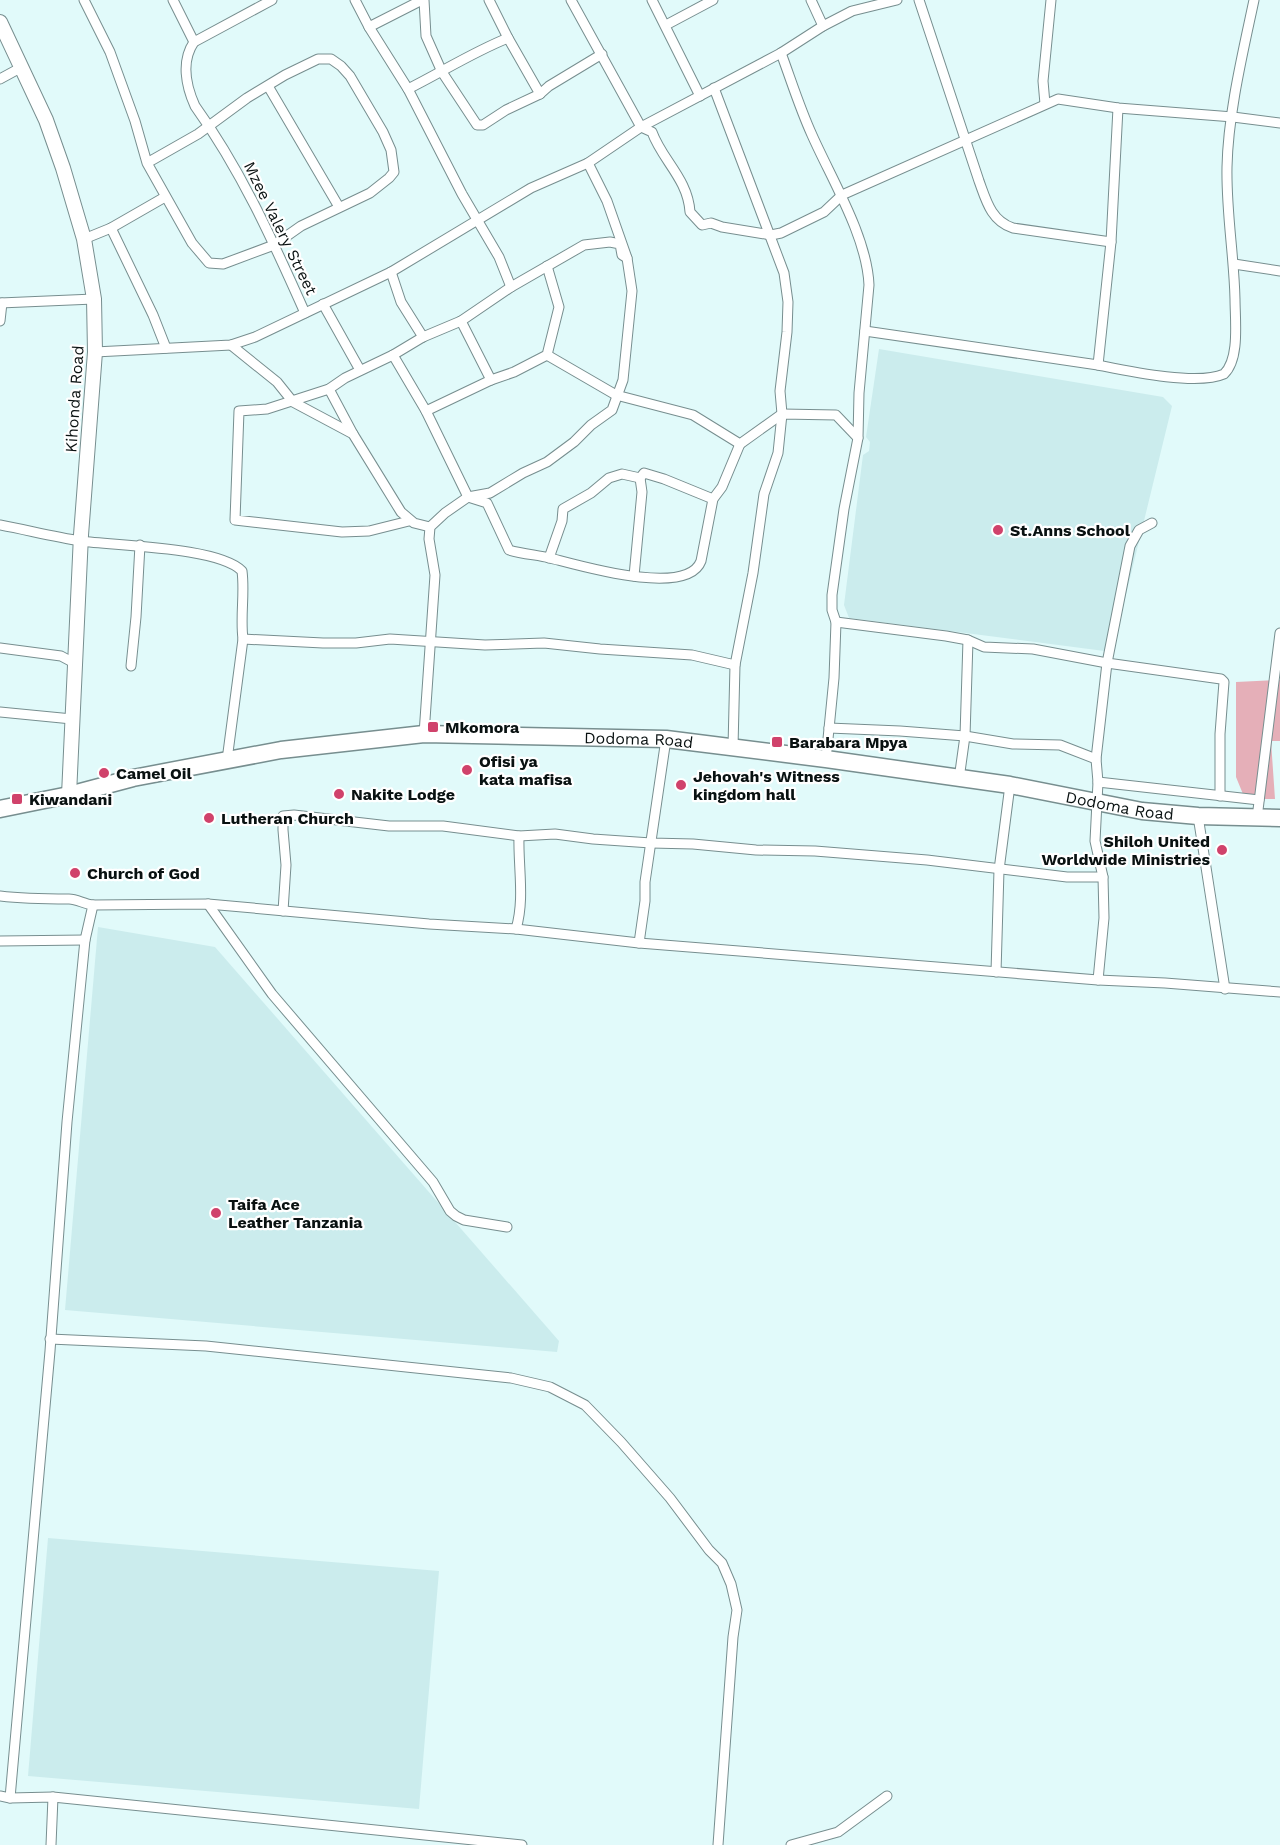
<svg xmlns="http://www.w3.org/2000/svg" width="1280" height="1845" viewBox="0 0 1280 1845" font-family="'Work Sans',sans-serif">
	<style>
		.built { fill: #cbeced }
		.green { fill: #e5afb8 }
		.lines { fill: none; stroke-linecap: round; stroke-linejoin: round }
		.street-casing { stroke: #778e8f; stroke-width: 11 }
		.secondary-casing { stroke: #778e8f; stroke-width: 16 }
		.highway-casing { stroke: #778e8f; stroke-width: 19 }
		.street { stroke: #fff; stroke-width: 9 }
		.secondary { stroke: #fff; stroke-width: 14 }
		.highway { stroke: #fff; stroke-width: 16 }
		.poi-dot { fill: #d0426b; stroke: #fff; stroke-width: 2 }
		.labels { text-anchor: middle; stroke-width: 4.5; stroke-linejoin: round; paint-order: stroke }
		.street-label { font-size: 16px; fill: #091111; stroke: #fff }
		.poi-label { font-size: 16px; font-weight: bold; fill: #091111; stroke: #fff; text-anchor: start }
	</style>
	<rect width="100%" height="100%" fill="#e1fafa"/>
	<g class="built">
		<polygon points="879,349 1163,397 1172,406 1112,652 849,618 844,605 863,455 869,451 870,442 866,437"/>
		<polygon points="98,927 215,947 559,1341 557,1352 65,1310"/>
		<polygon points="48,1538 439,1571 419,1809 28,1776"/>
	</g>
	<polygon class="green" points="1280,680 1280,741 1271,741 1275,799 1245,799 1236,777 1236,682"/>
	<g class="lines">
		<g class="street-casing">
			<g id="street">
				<polyline points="84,0 110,52 135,121 147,163 192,243 209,263 223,264 274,245 301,226 370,193 389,178 394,172 391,150 383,132 350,76 341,66 331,59 318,59 285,75 247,98 198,134 147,163"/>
				<polyline points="173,0 194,42"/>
				<path d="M272,0L194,42C181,61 186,86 195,106C241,170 273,241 305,313"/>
				<polyline points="355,0 369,27 408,89 462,194 499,257 511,287"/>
				<polyline points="424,0 426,36 442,72 477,125 483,125 506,110 540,94 549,86 602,54"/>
				<polyline points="489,0 508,38"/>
				<path d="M571,0L641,127L652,132C662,160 688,179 690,212L702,225L711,223L722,227L771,235L781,233L824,212L842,195L1058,99L1118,108L1233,117L1280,123"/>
				<polyline points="652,0 700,96"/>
				<polyline points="811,0 823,26"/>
				<path d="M919,0L979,181C986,200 991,221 1013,228L1111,242"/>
				<polyline points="666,25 713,0"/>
				<polyline points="369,27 422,0"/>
				<path d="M781,53C791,80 800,109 812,135C832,180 867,237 869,285L859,393L858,438L844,509L832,595V610L836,622L834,678L826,759"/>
				<polyline points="0,79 22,67"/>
				<polyline points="268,86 339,207"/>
				<polyline points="714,88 784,273 788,302 787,332 780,391 782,414 778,453 764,494 753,573 735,665 733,747"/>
				<path d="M408,89C442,72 473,52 508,38L540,94"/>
				<polyline points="1045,104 1043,81 1051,0"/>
				<polyline points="111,228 153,315 166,348"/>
				<polyline points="84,239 111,228 165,197"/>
				<polyline points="1234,264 1280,271"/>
				<polyline points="391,272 401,302 423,337"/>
				<polyline points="0,303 94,299"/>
				<polyline points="323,304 360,370"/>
				<polyline points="0,321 2,303"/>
				<polyline points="461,321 491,380"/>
				<polyline points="865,331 1098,365 1111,242 1118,108"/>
				<polyline points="231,345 277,382 293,402 353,434 401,512 414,523 430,527"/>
				<polyline points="95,352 231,345 255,337 391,272 531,188 588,163 641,127 781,53 823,26 852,11 897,0"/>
				<path d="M393,355L426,411L468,497L487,503L509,550C523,554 537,555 550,558C578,565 687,598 701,561L713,499L722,487L740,444"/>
				<polyline points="547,355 616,395 693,415 740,444 782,414 836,415 858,438"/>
				<path d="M1098,365C1128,371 1197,386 1224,374C1240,359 1235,320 1235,299C1234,255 1226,211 1227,167C1228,114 1243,52 1254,0"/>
				<polyline points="329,389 353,434"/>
				<polyline points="426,411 491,380 514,372 547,355 559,307 547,266"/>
				<polyline points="409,521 369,531 342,532 235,520 239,411 267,409 329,389 345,378 393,355 423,337 461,321 511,287 584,245 610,242 620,244 622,255 627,258"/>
				<path d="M0,525C27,530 54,537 81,541C117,546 219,547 242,571C245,594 240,616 243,639L227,760"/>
				<polyline points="549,558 562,521 563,509 591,493 609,478 622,474 640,478 644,473 664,479 713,499"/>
				<polyline points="634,576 642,492 640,478"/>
				<polyline points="836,622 946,636 968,640 984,647 1033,649 1107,663 1221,679 1224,682 1220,734 1220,796"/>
				<polyline points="243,639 323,643 356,643 390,639 485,645 544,643 600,649 692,655 735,665"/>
				<polyline points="0,648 61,656 76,664"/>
				<polyline points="131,666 136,617 140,545"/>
				<polyline points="0,712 72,719"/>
				<polyline points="829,728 900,731 965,736 1013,744 1060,745 1096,759"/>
				<polyline points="424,734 435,575 429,539 430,527 445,513 468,497 490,493 523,473 547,462 574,442 591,425 612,410 623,380 632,291 627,258 607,201 588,163"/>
				<polyline points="959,779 965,736 968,640"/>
				<polyline points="1098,782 1259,800"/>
				<polyline points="1198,816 1225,989"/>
				<polyline points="1257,818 1280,633"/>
				<path d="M0,896C24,899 45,899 69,899C77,899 84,904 93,905L85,940L67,1122L50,1351L10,1798"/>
				<polyline points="208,904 272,994 433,1182 450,1211 456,1216 464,1220 507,1227"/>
				<polyline points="93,905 208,904 429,924 516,929 639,943 1098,980 1165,983 1280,992"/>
				<polyline points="283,911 286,865 283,830 283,816 294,815 389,826 443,826 519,836 555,834 593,839 651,843 693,844 756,850 815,851 927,860 1067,877 1103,877"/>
				<path d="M516,929C525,899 518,867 519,836"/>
				<polyline points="0,941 85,940"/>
				<polyline points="639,943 645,901 645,882 666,739"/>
				<polyline points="996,972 999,870 1010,785"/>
				<polyline points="1098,980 1104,918 1103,877 1095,841 1098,782 1096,759 1107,663 1130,546 1139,530 1152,523"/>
				<polyline points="50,1339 206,1346 511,1378 550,1387 585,1405 621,1442 670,1498 709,1550 722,1563 731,1584 737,1610 733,1637 718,1845"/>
				<polyline points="0,1796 10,1798 53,1797 522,1845"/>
				<polyline points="51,1845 53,1797"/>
				<polyline points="791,1845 838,1832 887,1796"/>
			</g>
		</g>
		<g class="secondary-casing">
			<polyline id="secondary" points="0,22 46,120 63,168 84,239 94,299 95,352 81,535 69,795"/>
		</g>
		<g class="highway-casing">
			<g id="highway">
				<path id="s1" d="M0,809L69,795L133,778L281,750L424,734L666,739L826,759L1010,785L1142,811L1198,816L1280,818"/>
			</g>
		</g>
		<use href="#street" class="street"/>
		<use href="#secondary" class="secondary"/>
		<use href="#highway" class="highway"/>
	</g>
	<g class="poi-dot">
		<circle cx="998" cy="530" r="6"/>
		<rect x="427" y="721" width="12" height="12" rx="3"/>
		<rect x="771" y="736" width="12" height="12" rx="3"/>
		<circle cx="467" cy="770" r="6"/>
		<circle cx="104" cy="773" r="6"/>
		<circle cx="681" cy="785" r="6"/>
		<circle cx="339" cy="794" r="6"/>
		<rect x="11" y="793" width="12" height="12" rx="3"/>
		<circle cx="209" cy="818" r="6"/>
		<circle cx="1222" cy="850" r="6"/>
		<circle cx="75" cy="873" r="6"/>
		<circle cx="216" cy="1213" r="6"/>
	</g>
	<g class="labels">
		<g class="street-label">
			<text transform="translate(281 228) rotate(64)" y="6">Mzee Valery Street</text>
			<text transform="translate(74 399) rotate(-86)" y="6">Kihonda Road</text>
			<text dy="6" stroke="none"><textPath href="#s1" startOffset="646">Dodoma Road</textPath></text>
			<text dy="6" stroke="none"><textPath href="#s1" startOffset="1132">Dodoma Road</textPath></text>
		</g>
		<g class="poi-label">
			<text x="1010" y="536">St.Anns School</text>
			<text x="445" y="733">Mkomora</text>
			<text x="789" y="748">Barabara Mpya</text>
			<text x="479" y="767">Ofisi ya<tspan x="479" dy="18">kata mafisa</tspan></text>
			<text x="116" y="779">Camel Oil</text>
			<text x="693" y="782">Jehovah's Witness<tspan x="693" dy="18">kingdom hall</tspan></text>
			<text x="351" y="800">Nakite Lodge</text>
			<text x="29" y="805">Kiwandani</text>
			<text x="221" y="824">Lutheran Church</text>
			<text x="1210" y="847" text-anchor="end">Shiloh United<tspan x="1210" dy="18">Worldwide Ministries</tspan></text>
			<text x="87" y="879">Church of God</text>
			<text x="228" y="1210">Taifa Ace<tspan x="228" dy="18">Leather Tanzania</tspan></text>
		</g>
	</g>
</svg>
